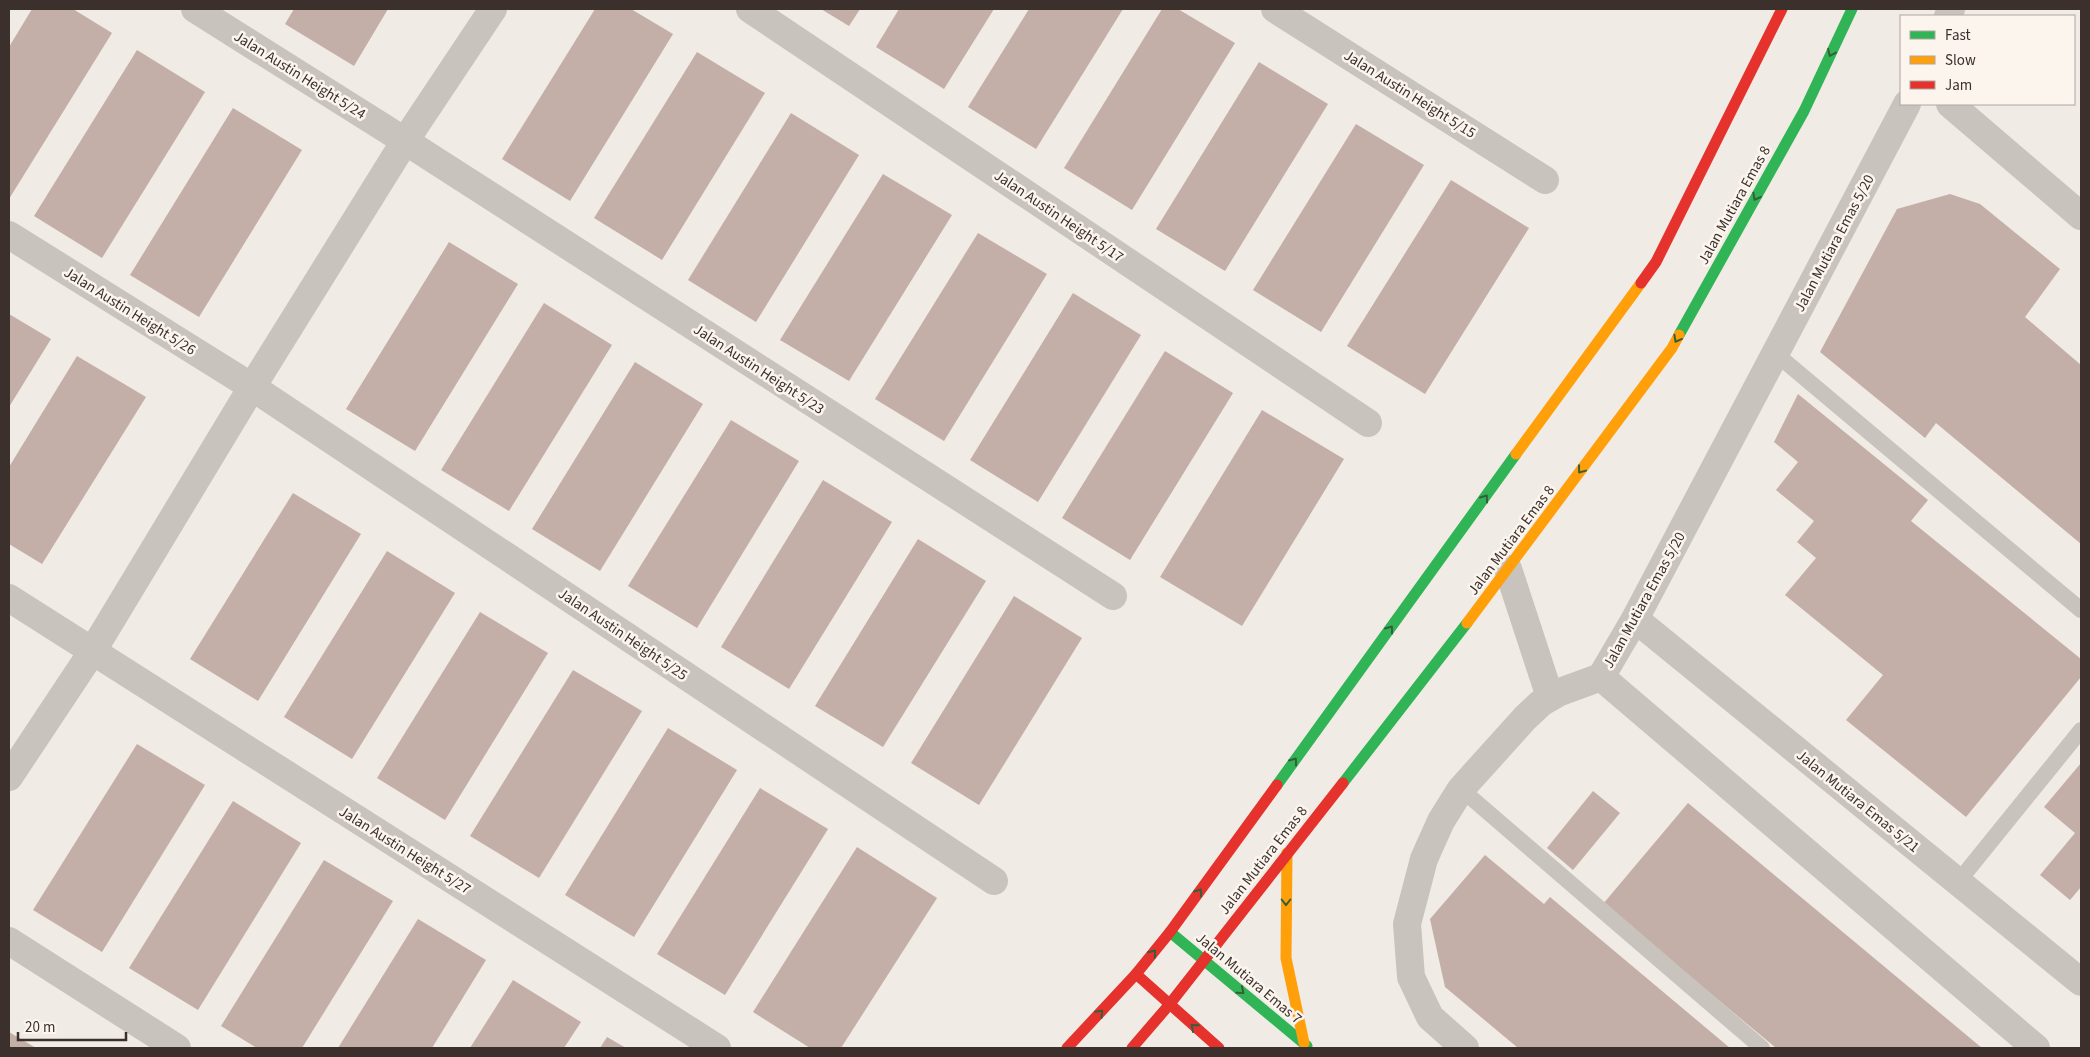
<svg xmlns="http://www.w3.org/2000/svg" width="2090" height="1057" viewBox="0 0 2090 1057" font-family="'Source Sans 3',sans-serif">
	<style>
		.building { fill: #c3afa7 }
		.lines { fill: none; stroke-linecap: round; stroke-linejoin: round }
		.lane { stroke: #c9c3be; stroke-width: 16 }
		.street { stroke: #c9c3be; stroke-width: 28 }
		.fast { stroke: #30b455; stroke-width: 11 }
		.slow { stroke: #ff9f0a; stroke-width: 11 }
		.jam { stroke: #e5322d; stroke-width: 11 }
		.oneway { stroke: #375e3a }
		.labels { text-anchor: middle; stroke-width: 5; stroke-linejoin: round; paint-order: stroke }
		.street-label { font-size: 15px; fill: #3b302b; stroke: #fbf5ee }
	</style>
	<rect width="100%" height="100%" fill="#f0ebe5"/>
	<g class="building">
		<polygon points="32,9 73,9 112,33 9,199 9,47"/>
		<polygon points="294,9 388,9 354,66 285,24"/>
		<polygon points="595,9 631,9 673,34 570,201 502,159"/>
		<polygon points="821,9 860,9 849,26"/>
		<polygon points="899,9 994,9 944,89 876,47"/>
		<polygon points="1029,9 1123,9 1036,149 968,107"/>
		<polygon points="1162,9 1178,9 1235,43 1132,210 1064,168"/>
		<polygon points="137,50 205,92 102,258 34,216"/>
		<polygon points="697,52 765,93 662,260 594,218"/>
		<polygon points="1259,62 1328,104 1225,271 1156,229"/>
		<polygon points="233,108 302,150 199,317 130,275"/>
		<polygon points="791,113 859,155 756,322 688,280"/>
		<polygon points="1356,124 1424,165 1321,332 1253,290"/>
		<polygon points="883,174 952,215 849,381 780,340"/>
		<polygon points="1451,180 1529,228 1425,394 1347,346"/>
		<polygon points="1950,194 1980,204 2060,269 2025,317 2081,365 2081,544 1936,423 1925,438 1820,352 1897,209"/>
		<polygon points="978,233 1047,274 944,441 875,399"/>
		<polygon points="449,242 518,284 415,451 346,409"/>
		<polygon points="1073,293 1141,335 1038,502 970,460"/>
		<polygon points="544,303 612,345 509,511 441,470"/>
		<polygon points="9,314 51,339 9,407"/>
		<polygon points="1165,351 1233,393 1130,560 1062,518"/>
		<polygon points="77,356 146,397 42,564 9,544 9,467"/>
		<polygon points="635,362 703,404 600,571 532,529"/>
		<polygon points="1798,394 1928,500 1911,521 2081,659 2081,677 1966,817 1846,720 1883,675 1785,595 1816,558 1797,542 1814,521 1776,490 1798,462 1774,442"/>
		<polygon points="1262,410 1344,459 1242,626 1160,577"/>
		<polygon points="731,420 799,461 697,628 628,586"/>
		<polygon points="823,480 892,522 789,689 721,647"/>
		<polygon points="293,493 361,534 258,701 190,659"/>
		<polygon points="918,539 986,581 883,747 815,706"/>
		<polygon points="387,551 455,593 352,759 284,717"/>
		<polygon points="1014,596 1082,638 979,805 911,763"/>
		<polygon points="480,612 548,653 445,820 377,778"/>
		<polygon points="573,670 642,711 539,878 470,836"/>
		<polygon points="668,728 737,770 634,937 565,895"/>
		<polygon points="137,744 205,785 102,952 33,910"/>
		<polygon points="2081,763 2081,887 2070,900 2040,875 2075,833 2044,807"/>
		<polygon points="760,788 828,829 725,995 657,954"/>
		<polygon points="1593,791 1620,813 1573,870 1547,848"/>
		<polygon points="233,801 301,843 198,1010 129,968"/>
		<polygon points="1688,803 1982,1048 1776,1048 1603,904"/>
		<polygon points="857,847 937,898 841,1048 810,1048 753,1012"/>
		<polygon points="1485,855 1544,904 1550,897 1730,1048 1518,1048 1445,987 1430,919"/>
		<polygon points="324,860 393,901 302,1048 257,1048 221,1026"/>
		<polygon points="418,919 486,960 432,1048 338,1048"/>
		<polygon points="513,980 581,1022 564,1048 470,1048"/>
		<polygon points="9,1032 36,1048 9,1048"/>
		<polygon points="607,1037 626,1048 600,1048"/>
	</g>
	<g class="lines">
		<g class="lane">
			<polyline points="1776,354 2081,610"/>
			<polyline points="1461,789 1762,1048"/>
			<polyline points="1958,882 2081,730"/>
		</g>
		<g class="street">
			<polyline points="195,9 405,141 1113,596"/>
			<polyline points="750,9 1368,423"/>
			<polyline points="1275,9 1545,180"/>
			<polyline points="1948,16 1951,9"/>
			<polyline points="1950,104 2081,216"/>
			<polyline points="9,235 252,387 994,881"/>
			<polyline points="1508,569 1550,697"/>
			<polyline points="9,598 717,1048"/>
			<polyline points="1635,619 2081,982"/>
			<polyline points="1601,677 2036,1048"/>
			<polyline points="9,777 92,652 252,387 405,141 493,9"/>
			<polyline points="9,941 177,1048"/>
			<polyline points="1465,1048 1430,1017 1411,977 1407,924 1424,859 1441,821 1461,789 1525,718 1541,703 1560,692 1601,677 1635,619 1907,104"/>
		</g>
		<g class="fast">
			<polyline points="1679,335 1804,111 1852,9"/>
			<polyline points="1343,783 1467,623"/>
			<polyline points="1277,785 1516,454"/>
			<polyline points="1170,932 1307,1046"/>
		</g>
		<g class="slow">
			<polyline points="1516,454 1641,283"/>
			<polyline points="1467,623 1672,348 1679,335"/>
			<polyline points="1287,853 1286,958 1304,1043"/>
		</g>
		<g class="jam">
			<polyline points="1641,283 1656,262 1782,9"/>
			<polyline points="1136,974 1219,1048"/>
			<polyline points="1067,1048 1136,974 1170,932 1277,785"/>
			<polyline points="1132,1048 1169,1005 1343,783"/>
		</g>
	</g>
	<defs><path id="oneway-chevron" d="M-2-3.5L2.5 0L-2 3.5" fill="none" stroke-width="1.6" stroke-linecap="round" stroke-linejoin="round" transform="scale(1.25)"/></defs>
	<g class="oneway">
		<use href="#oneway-chevron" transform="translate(1831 53) rotate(115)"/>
		<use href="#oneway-chevron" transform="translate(1756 197) rotate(119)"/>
		<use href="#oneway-chevron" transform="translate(1677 339) rotate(119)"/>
		<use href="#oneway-chevron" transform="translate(1581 470) rotate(127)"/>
		<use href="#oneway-chevron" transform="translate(1485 498) rotate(-54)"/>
		<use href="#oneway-chevron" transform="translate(1390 629) rotate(-54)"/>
		<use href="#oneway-chevron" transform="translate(1294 761) rotate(-54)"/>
		<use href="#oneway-chevron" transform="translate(1199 892) rotate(-54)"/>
		<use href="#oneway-chevron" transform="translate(1286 902) rotate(90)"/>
		<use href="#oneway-chevron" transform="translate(1153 953) rotate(-51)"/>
		<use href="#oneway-chevron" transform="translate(1241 991) rotate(40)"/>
		<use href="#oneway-chevron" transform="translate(1100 1013) rotate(-47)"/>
		<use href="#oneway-chevron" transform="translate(1194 1027) rotate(-139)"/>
	</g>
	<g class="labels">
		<g class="street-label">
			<text transform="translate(300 75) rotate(32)" y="5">Jalan Austin Height 5/24</text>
			<text transform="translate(1410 94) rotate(32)" y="5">Jalan Austin Height 5/15</text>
			<text transform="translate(1734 205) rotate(-61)" y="5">Jalan Mutiara Emas 8</text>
			<text transform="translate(1059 216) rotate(34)" y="5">Jalan Austin Height 5/17</text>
			<text transform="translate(1834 243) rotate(-62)" y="5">Jalan Mutiara Emas 5/20</text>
			<text transform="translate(130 311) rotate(32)" y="5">Jalan Austin Height 5/26</text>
			<text transform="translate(759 369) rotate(33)" y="5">Jalan Austin Height 5/23</text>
			<text transform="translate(1511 540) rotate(-53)" y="5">Jalan Mutiara Emas 8</text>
			<text transform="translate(1644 600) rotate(-61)" y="5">Jalan Mutiara Emas 5/20</text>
			<text transform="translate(623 634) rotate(34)" y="5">Jalan Austin Height 5/25</text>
			<text transform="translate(1858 801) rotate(39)" y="5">Jalan Mutiara Emas 5/21</text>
			<text transform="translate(405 850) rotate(32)" y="5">Jalan Austin Height 5/27</text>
			<text transform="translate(1263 860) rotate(-52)" y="5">Jalan Mutiara Emas 8</text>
			<text transform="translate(1249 978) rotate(40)" y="5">Jalan Mutiara Emas 7</text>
		</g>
	</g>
	<rect width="2090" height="1057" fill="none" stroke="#3b302b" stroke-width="20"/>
	<rect x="1900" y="15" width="175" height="90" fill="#fbf5ee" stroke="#aea6a0"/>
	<rect x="1910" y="31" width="25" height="8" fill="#30b455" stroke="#aea6a0"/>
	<text x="1945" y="40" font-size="15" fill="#3b302b">Fast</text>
	<rect x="1910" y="56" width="25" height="8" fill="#ff9f0a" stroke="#aea6a0"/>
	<text x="1945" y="65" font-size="15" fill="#3b302b">Slow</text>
	<rect x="1910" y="81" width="25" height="8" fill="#e5322d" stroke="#aea6a0"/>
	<text x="1945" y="90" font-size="15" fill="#3b302b">Jam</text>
	<path d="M18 1032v8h108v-8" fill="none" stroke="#3b302b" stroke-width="2.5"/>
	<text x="25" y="1032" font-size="15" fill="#3b302b" stroke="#fbf5ee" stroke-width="4" paint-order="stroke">20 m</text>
</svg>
